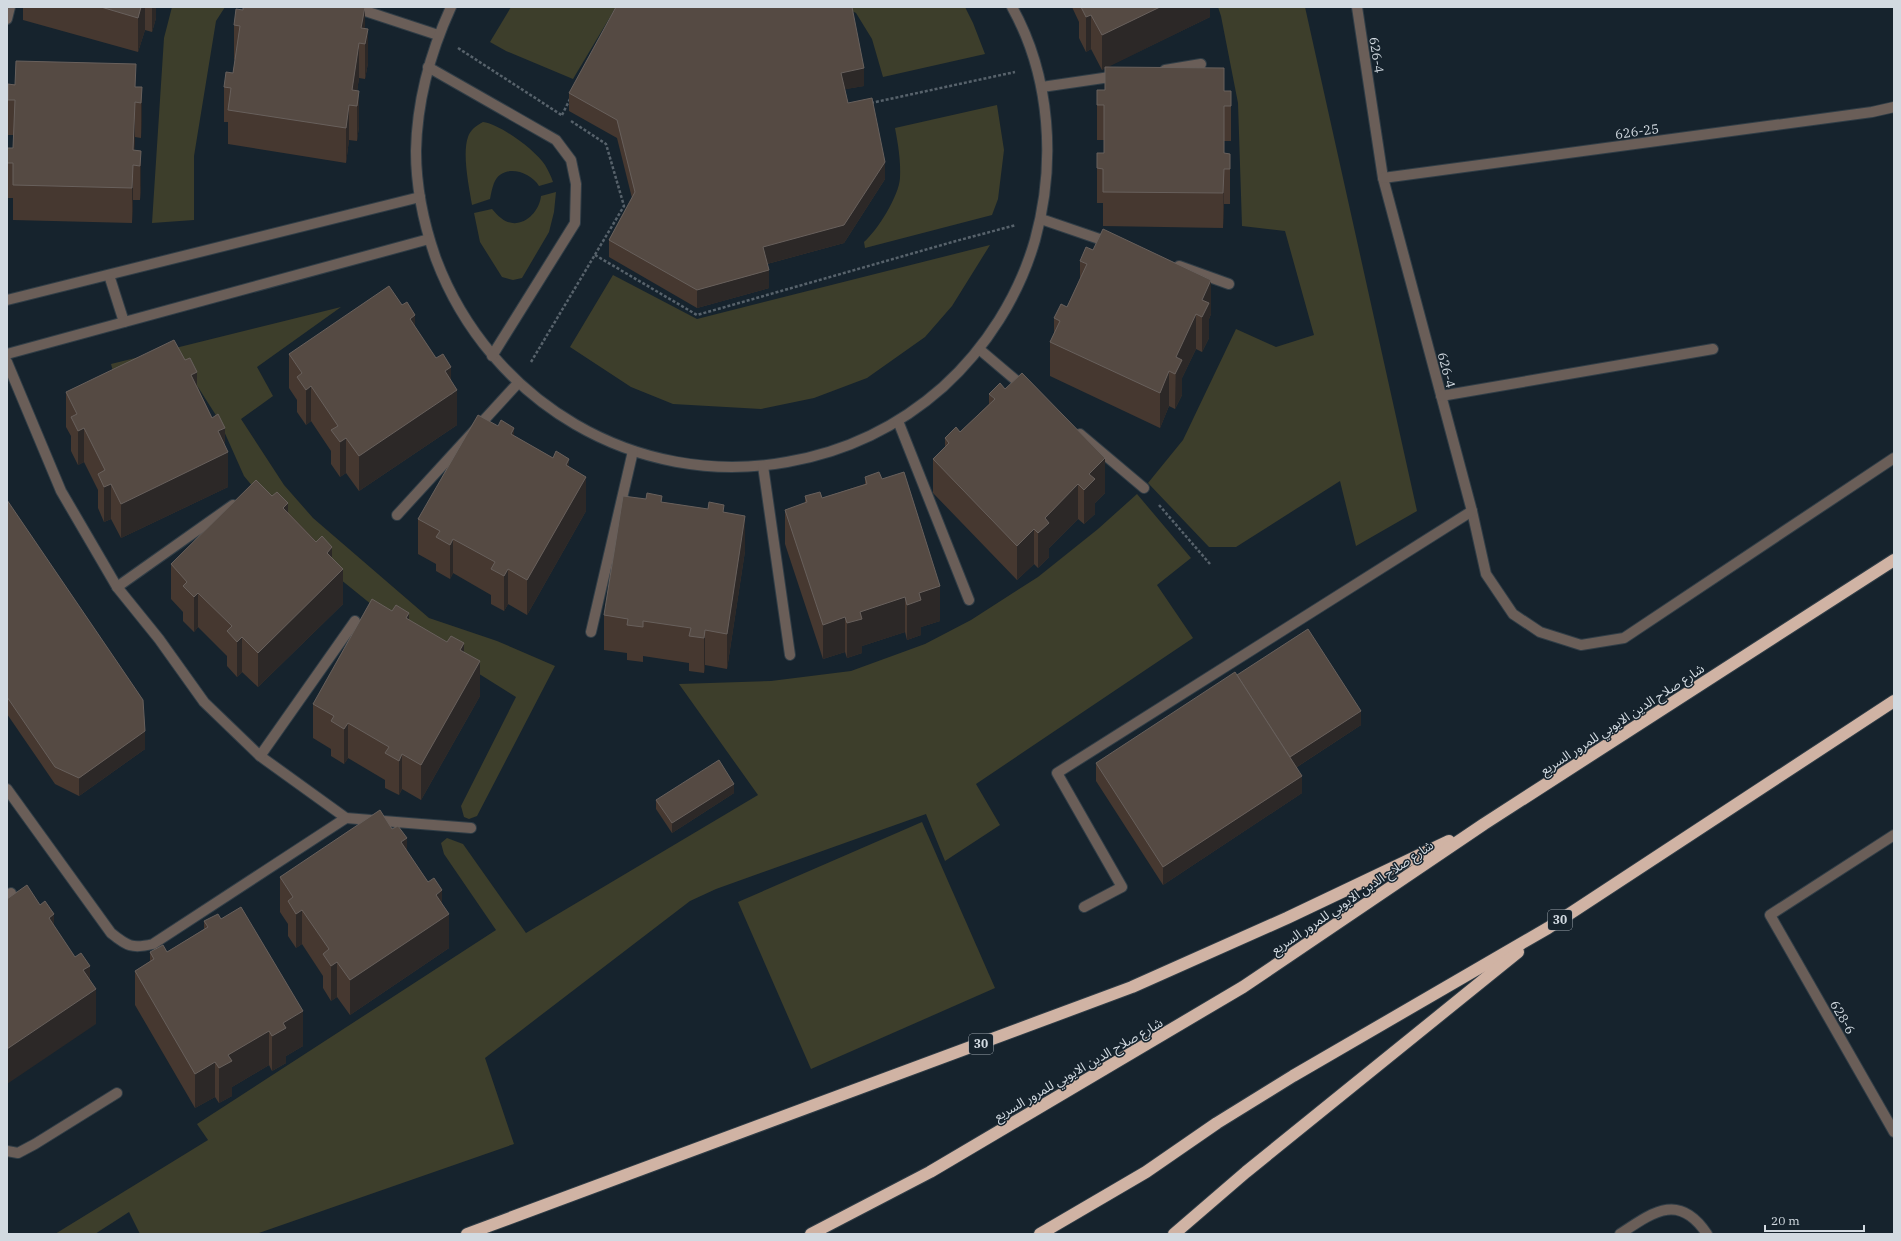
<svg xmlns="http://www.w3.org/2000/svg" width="1901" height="1241" viewBox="0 0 1901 1241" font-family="'IBM Plex Serif','Noto Sans Arabic',serif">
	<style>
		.green { fill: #3d3e2b }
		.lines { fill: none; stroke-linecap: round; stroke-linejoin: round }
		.minor-casing { stroke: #303d46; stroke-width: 12 }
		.highway-casing { stroke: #303d46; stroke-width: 14 }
		.path { stroke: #57626b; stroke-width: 2.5; stroke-dasharray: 3 2; stroke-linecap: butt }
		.minor { stroke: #6a5e58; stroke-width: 10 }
		.highway { stroke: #d0b3a4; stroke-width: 12 }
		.wall { fill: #463830 }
		.shaded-wall { fill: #2c2827 }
		.building { fill: #554a43; stroke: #68605c }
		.labels { text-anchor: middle; stroke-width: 3; stroke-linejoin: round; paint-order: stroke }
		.shield { fill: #16232d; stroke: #9aa3ab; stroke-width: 1 }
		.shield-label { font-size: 12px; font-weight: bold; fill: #d2dae1 }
		.street-label { font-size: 13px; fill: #d2dae1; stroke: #16232d }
	</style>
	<rect width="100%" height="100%" fill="#16232d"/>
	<g class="green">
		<polygon points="172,7 225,7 216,21 194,156 194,220 152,223 164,38"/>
		<polygon points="511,7 616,7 573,79 506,51 490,42"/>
		<polygon points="844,7 965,7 973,23 985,54 883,77 872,39 856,13"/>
		<polygon points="1218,7 1305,7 1417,511 1356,546 1340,481 1236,547 1209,547 1148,483 1183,440 1236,329 1276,347 1314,335 1285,231 1242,226 1238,103 1221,16"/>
		<path d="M997,105L1004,150L998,199L992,215L865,248L864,242C877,231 899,196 900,178C901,161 898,144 895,128Z"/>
		<path d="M483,122C500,124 535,150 545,165C548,170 551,176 553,182L539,186C530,171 502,163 494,183C492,188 491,194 490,199L472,205C469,187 462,154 468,137C470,130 477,125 483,122Z"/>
		<path d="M556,192L554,212L549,232L522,278L513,280L502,277L480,242L474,213L492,209C495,212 498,216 501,218C518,232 539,215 541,196Z"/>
		<polygon points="990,245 952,306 925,337 867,378 814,398 761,409 673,404 631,387 570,347 613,275 697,319"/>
		<polygon points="341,307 257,367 273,396 241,419 284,485 313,518 429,618 497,641 555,666 477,816 469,819 464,817 461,806 516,697 382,613 340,579 282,522 244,476 219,420 182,362 119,394 111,364"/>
		<polygon points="1137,494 1191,558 1157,585 1193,638 976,784 1000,825 945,861 926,814 716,889 690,901 485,1058 514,1144 256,1234 140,1234 129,1212 95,1234 55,1234 208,1140 197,1124 496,930 444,854 441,843 447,838 463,844 526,933 758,795 679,684 771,681 851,671 925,644 971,620 1038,577 1098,529"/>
		<polygon points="922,822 995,988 811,1069 738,902"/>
	</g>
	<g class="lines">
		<g class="minor-casing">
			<g id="minor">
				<polyline points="353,7 438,35"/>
				<path d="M451,7C430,53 417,100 416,151C416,187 424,225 436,259C490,402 636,489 787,462C845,452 899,426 943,387C986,348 1019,296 1035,240C1056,164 1051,77 1012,7"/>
				<polyline points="1357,7 1383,178 1472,511 1486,574 1513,614 1540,632 1581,645 1624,638 1894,458"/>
				<polyline points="7,19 10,7"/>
				<polyline points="428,67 556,140 571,160 576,184 575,223 492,356"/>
				<polyline points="1165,70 1201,64"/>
				<polyline points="1042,87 1117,76"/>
				<polyline points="1383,178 1872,112 1894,107"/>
				<polyline points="1041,219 1111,243"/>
				<polyline points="1179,266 1229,284"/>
				<polyline points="109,275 124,322"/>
				<polyline points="7,300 420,197"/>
				<polyline points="979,349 1025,388"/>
				<polyline points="7,354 429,239"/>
				<polyline points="7,362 61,491 117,587 159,639 204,702 260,756 346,818 471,828"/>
				<polyline points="1441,396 1713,349"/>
				<polyline points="898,421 969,600"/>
				<polyline points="1080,434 1144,488"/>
				<polyline points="763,466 790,655"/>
				<polyline points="397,515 518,383"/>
				<polyline points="117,587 233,505"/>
				<polyline points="591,632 633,451"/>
				<polyline points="260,756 355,621"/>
				<path d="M7,789L111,933C127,946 132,949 153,944L346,818"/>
				<polyline points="1894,835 1770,915 1894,1132"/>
				<polyline points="7,895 11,893"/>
				<polyline points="1084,907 1122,887 1057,773 1472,511"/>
				<polyline points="7,1151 18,1153 35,1144 117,1093"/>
				<path d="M1620,1234C1653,1212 1679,1192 1707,1234"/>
			</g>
		</g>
		<g class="highway-casing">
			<g id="highway">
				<polyline points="467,1234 1132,987 1287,918 1449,841"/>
				<polyline points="811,1234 930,1172 1243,987 1484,824 1894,560"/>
				<polyline points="1040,1234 1146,1172 1217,1123 1293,1076 1548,928 1894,701"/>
				<polyline points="1174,1234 1246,1172 1518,952"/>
			</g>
		</g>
		<g class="path">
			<polyline points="458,48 563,116"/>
			<polyline points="871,103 1015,72"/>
			<polyline points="562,115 570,99"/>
			<polyline points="595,255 697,315 956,241 1016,225"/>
			<polyline points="531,362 624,206 606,144 571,121"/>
			<polyline points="1159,505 1210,564"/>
		</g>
		<use href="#minor" class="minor"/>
		<use href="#highway" class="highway"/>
	</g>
	<g class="wall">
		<polygon points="23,7 156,7 156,18 152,32 145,30 138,52 23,20"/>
		<polygon points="365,7 365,28 368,63 365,79 359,78 357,91 359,126 357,141 349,140 346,163 228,144 228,122 224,122 224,87 233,73 235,60 234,59 234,25 243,10"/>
		<polygon points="1072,7 1210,7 1210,17 1107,67 1224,91 1231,91 1231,141 1224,141 1224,153 1230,154 1230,204 1224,204 1223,228 1103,226 1103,203 1097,203 1097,153 1104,153 1104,140 1097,140 1097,90 1105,90 1105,68 1102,70 1091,49 1086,52 1079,38 1079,22"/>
		<polygon points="8,84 142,87 141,138 135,137 134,150 141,151 141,185 140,200 133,200 132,223 13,220 13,198 7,198 7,148 13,148 14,135 8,135"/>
		<polygon points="864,86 845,89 848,103 885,179 844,243 767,264 769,288 697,308 609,257 609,240 632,198 617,138 569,111 569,93"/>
		<polygon points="1080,261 1211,314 1209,319 1209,338 1202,352 1196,349 1182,378 1182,395 1175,409 1169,406 1160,428 1050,376 1050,342 1054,333 1054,318 1067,307 1080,279"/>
		<polygon points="415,327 451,380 457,425 359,491 346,473 340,477 331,464 331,451 311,421 306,425 297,412 297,400 289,388 289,354"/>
		<polygon points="185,360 225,445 228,487 121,538 111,519 104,522 98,508 98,490 84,462 78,465 71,451 71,436 66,427 66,392"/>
		<polygon points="989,394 1105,493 1095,503 1095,514 1084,524 1078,519 1049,548 1049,557 1038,568 1034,564 1017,580 933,493 933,459 945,447 945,438 960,432 989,404"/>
		<polygon points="514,436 569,467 586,511 527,615 508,604 504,611 491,604 491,595 453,573 450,579 436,571 436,564 418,554 418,519"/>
		<polygon points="865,477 882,479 940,621 921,627 921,635 907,640 905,632 862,646 862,653 847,658 845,652 823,659 785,544 785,510 805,503 805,496 822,498 865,484"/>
		<polygon points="7,500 145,749 79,796 55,784 7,714"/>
		<polygon points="662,502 724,512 745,551 727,669 705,665 704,673 689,671 689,663 643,656 643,662 627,660 627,653 604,650 604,615"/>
		<polygon points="288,512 332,558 343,604 258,687 242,672 237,677 227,666 227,656 198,627 194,632 183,621 183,612 171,599 171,564"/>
		<polygon points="409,620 464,652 480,696 421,800 402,789 399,795 385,788 385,780 348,758 344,764 331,756 331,749 313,738 313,704"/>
		<polygon points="1237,675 1361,725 1297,767 1302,793 1163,885 1096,781 1096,763"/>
		<polygon points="734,793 672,833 656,809 656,800"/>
		<polygon points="407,851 442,903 449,948 350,1015 337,997 331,1001 323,988 323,976 302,944 296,948 288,936 288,924 280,912 280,877"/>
		<polygon points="221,919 303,1046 286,1056 286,1063 272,1071 269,1065 232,1087 232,1096 219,1103 215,1097 195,1108 135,1005 135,971 150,961 150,952 167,952 204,929 204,921"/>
	</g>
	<g class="shaded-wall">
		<polygon points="141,7 145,7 145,30 138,52 138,18"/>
		<polygon points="152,7 156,7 156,18 152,32"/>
		<polygon points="365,7 365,40 361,28"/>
		<polygon points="1160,7 1210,7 1210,17 1102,70 1102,35"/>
		<polygon points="1091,15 1091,49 1086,52 1086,17"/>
		<polygon points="368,29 368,63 365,79 365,44"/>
		<polygon points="359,43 359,78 355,106 352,90"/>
		<polygon points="864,68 864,86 841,90 841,73"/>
		<polygon points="142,87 142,122 141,138 141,103"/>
		<polygon points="359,91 359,126 357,141 357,106"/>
		<polygon points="135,102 135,137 134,165 133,150"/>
		<polygon points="349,105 349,140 346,163 346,128"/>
		<polygon points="141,151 141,185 140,200 140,166"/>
		<polygon points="885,162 885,179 844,243 763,265 763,247"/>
		<polygon points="133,165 133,200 132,223 132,188"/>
		<polygon points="1224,169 1224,204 1223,228"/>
		<polygon points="769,270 769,288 697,308 697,290"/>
		<polygon points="1211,280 1211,314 1209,319 1209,338 1202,352 1202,300"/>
		<polygon points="1196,314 1196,349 1182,378 1182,395 1175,409 1176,357"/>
		<polygon points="415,315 415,350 410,319"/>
		<polygon points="451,367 451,395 457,390 457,425 359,491 359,456 445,371"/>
		<polygon points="1169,371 1169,406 1160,428 1160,393"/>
		<polygon points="197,372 197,406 191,375"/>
		<polygon points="311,386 311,421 306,425 306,390"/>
		<polygon points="84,428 84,462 78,465 78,431"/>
		<polygon points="225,428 225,454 228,452 228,487 121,538 121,504 218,431"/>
		<polygon points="514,428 514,463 511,434"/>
		<polygon points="346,438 346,473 340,477 340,442"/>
		<polygon points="1105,458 1105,493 1095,503 1095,514 1084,524 1084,490 1089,474"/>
		<polygon points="569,459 569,493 566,465"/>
		<polygon points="586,477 586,511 527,615 527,580"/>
		<polygon points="111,484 111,519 104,522 104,487"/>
		<polygon points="1078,484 1078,519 1049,548 1049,557 1038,568 1038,533 1045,518"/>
		<polygon points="288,503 288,537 283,508"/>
		<polygon points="745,516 745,551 727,669 727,634"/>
		<polygon points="1034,529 1034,564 1017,580 1017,546"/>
		<polygon points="453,539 453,573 450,579 450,545"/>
		<polygon points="332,547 332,579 343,569 343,604 258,687 258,653 327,553"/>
		<polygon points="508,569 508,604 504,611 504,576"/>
		<polygon points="940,586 940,621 921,627 921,635 907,640 907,605 919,593"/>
		<polygon points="198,593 198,627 194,632 194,597"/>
		<polygon points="905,597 905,632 862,646 862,653 847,658 847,623 860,612"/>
		<polygon points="409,613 409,647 406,618"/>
		<polygon points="845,617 845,652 823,659 823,625"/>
		<polygon points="705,630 705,665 704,673 704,638"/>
		<polygon points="242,637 242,672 237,677 237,642"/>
		<polygon points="464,643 464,678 460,650"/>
		<polygon points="480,661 480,696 421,800 421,765"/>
		<polygon points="1361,711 1361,725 1289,772 1289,758"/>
		<polygon points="348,723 348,758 344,764 344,729"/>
		<polygon points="145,731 145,749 79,796 79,778"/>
		<polygon points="402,754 402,789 399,795 399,761"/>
		<polygon points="1302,776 1302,793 1163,885 1163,867"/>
		<polygon points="734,784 734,793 672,833 672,823"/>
		<polygon points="407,838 407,873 401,842"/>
		<polygon points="442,890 442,918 449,914 449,948 350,1015 350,980 436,895"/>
		<polygon points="302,910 302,944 296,948 296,914"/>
		<polygon points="54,914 54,949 49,918"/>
		<polygon points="337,962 337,997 331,1001 331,966"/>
		<polygon points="90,966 90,994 96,989 96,1024 7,1084 7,1049 83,970"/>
		<polygon points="303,1011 303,1046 286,1056 286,1063 272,1071 272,1036 283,1023"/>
		<polygon points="269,1031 269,1065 232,1087 232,1096 219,1103 219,1068 228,1055"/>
		<polygon points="215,1062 215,1097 195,1108 195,1074"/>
	</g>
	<g class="building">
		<polygon points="101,7 141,7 138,18"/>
		<polygon points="243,7 365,7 361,28 368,29 365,44 359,43 352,90 359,91 357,106 349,105 346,128 228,110 231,88 224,87 226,72 233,73 240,26 234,25 236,9 243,10"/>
		<polygon points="616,7 852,7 864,68 841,73 848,103 872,98 885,162 844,225 763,247 769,270 697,290 609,240 635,192 617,120 569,93"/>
		<polygon points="1081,7 1160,7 1102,35 1091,15 1086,17"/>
		<polygon points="16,61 136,64 135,87 142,87 141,103 135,102 133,150 141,151 140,166 133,165 132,188 13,185 13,163 7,163 7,148 13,148 15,100 8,100 8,84 15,85"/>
		<polygon points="1105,67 1224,68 1224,91 1231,91 1231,106 1224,106 1224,153 1230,154 1230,169 1224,169 1223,193 1103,192 1103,169 1097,168 1097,153 1104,153 1104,105 1097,105 1097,90 1105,90"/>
		<polygon points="1103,229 1211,280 1202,300 1209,303 1202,317 1196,314 1176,357 1182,360 1175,374 1169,371 1160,393 1050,342 1060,321 1054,318 1061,304 1067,307 1087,264 1080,261 1086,247 1093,250"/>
		<polygon points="389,286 402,305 407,302 415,315 410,319 436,358 443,354 451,367 445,371 457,390 359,456 346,438 340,442 331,430 338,426 311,386 306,390 297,377 302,373 289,354"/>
		<polygon points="174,340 185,360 190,358 197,372 191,375 212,418 218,414 225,428 218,431 228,452 121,504 111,484 104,487 98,474 105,470 84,428 78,431 71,417 77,414 66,392"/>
		<polygon points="1022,373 1105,458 1089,474 1095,479 1084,490 1078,484 1045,518 1049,523 1038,533 1034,529 1017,546 933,459 949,443 945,438 956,427 960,432 995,399 989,394 1000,383 1005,389"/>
		<polygon points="478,415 498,426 501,420 514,428 511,434 553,458 556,451 569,459 566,465 586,477 527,580 508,569 504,576 491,569 495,562 453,539 450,545 436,537 440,531 418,519"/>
		<polygon points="879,472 882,479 904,472 940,586 919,593 921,600 907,605 905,597 860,612 862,619 847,623 845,617 823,625 785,510 807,502 805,496 820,492 822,498 867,484 865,477"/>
		<polygon points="256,480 272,496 277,492 288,503 283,508 316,542 322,536 332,547 327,553 343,569 258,653 242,637 237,642 227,631 232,626 198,593 194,597 183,586 187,582 171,564"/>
		<polygon points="647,493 662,496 661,502 708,509 709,502 724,505 723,512 745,516 727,634 705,630 704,638 689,636 691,628 643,621 643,627 627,625 628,619 604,615 623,496 646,499"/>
		<polygon points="7,500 143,700 145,731 79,778 55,767 7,697"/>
		<polygon points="372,599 392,611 396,605 409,613 406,618 447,642 451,636 464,643 460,650 480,661 421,765 402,754 399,761 385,753 389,747 348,723 344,729 331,721 334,716 313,704"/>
		<polygon points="1308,629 1361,711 1290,757 1237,675"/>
		<polygon points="1235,672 1302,776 1163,867 1096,763"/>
		<polygon points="719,760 734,784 672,823 656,800"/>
		<polygon points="380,810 392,829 398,826 407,838 401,842 428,882 434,878 442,890 436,895 449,914 350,980 337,962 331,966 323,954 329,949 302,910 296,914 288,901 293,897 280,877"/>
		<polygon points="27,885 40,905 45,901 54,914 49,918 75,957 81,953 90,966 83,970 96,989 7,1049 7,899"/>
		<polygon points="241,907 303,1011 283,1023 286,1028 272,1036 269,1031 228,1055 232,1061 219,1068 215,1062 195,1074 135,971 154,959 150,952 163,945 167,952 208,927 204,921 218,914 221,919"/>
	</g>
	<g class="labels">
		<g class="shield">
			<rect x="1548" y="910" width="24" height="20" rx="3"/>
			<rect x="969" y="1034" width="24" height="20" rx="3"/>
		</g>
		<g class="shield-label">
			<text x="1560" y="924">30</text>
			<text x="981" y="1048">30</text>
		</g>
		<g class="street-label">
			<text transform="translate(1377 55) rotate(81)" y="5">626-4</text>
			<text transform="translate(1637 131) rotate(-8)" y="5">626-25</text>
			<text transform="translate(1447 370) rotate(75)" y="5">626-4</text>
			<text transform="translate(1622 719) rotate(-33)" y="5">شارع صلاح الدين الايوبي للمرور السريع</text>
			<text transform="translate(1352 897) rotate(-34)" y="5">شارع صلاح الدين الايوبي للمرور السريع</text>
			<text transform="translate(1843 1017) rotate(60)" y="5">628-6</text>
			<text transform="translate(1078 1069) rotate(-30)" y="5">شارع صلاح الدين الايوبي للمرور السريع</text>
		</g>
	</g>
	<rect width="1901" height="1241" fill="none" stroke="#d2dae1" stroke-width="16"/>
	<path d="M1765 1225v6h99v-6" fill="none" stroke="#d2dae1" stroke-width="2"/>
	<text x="1771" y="1225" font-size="12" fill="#d2dae1" stroke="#16232d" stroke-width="3" paint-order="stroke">20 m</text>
</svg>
